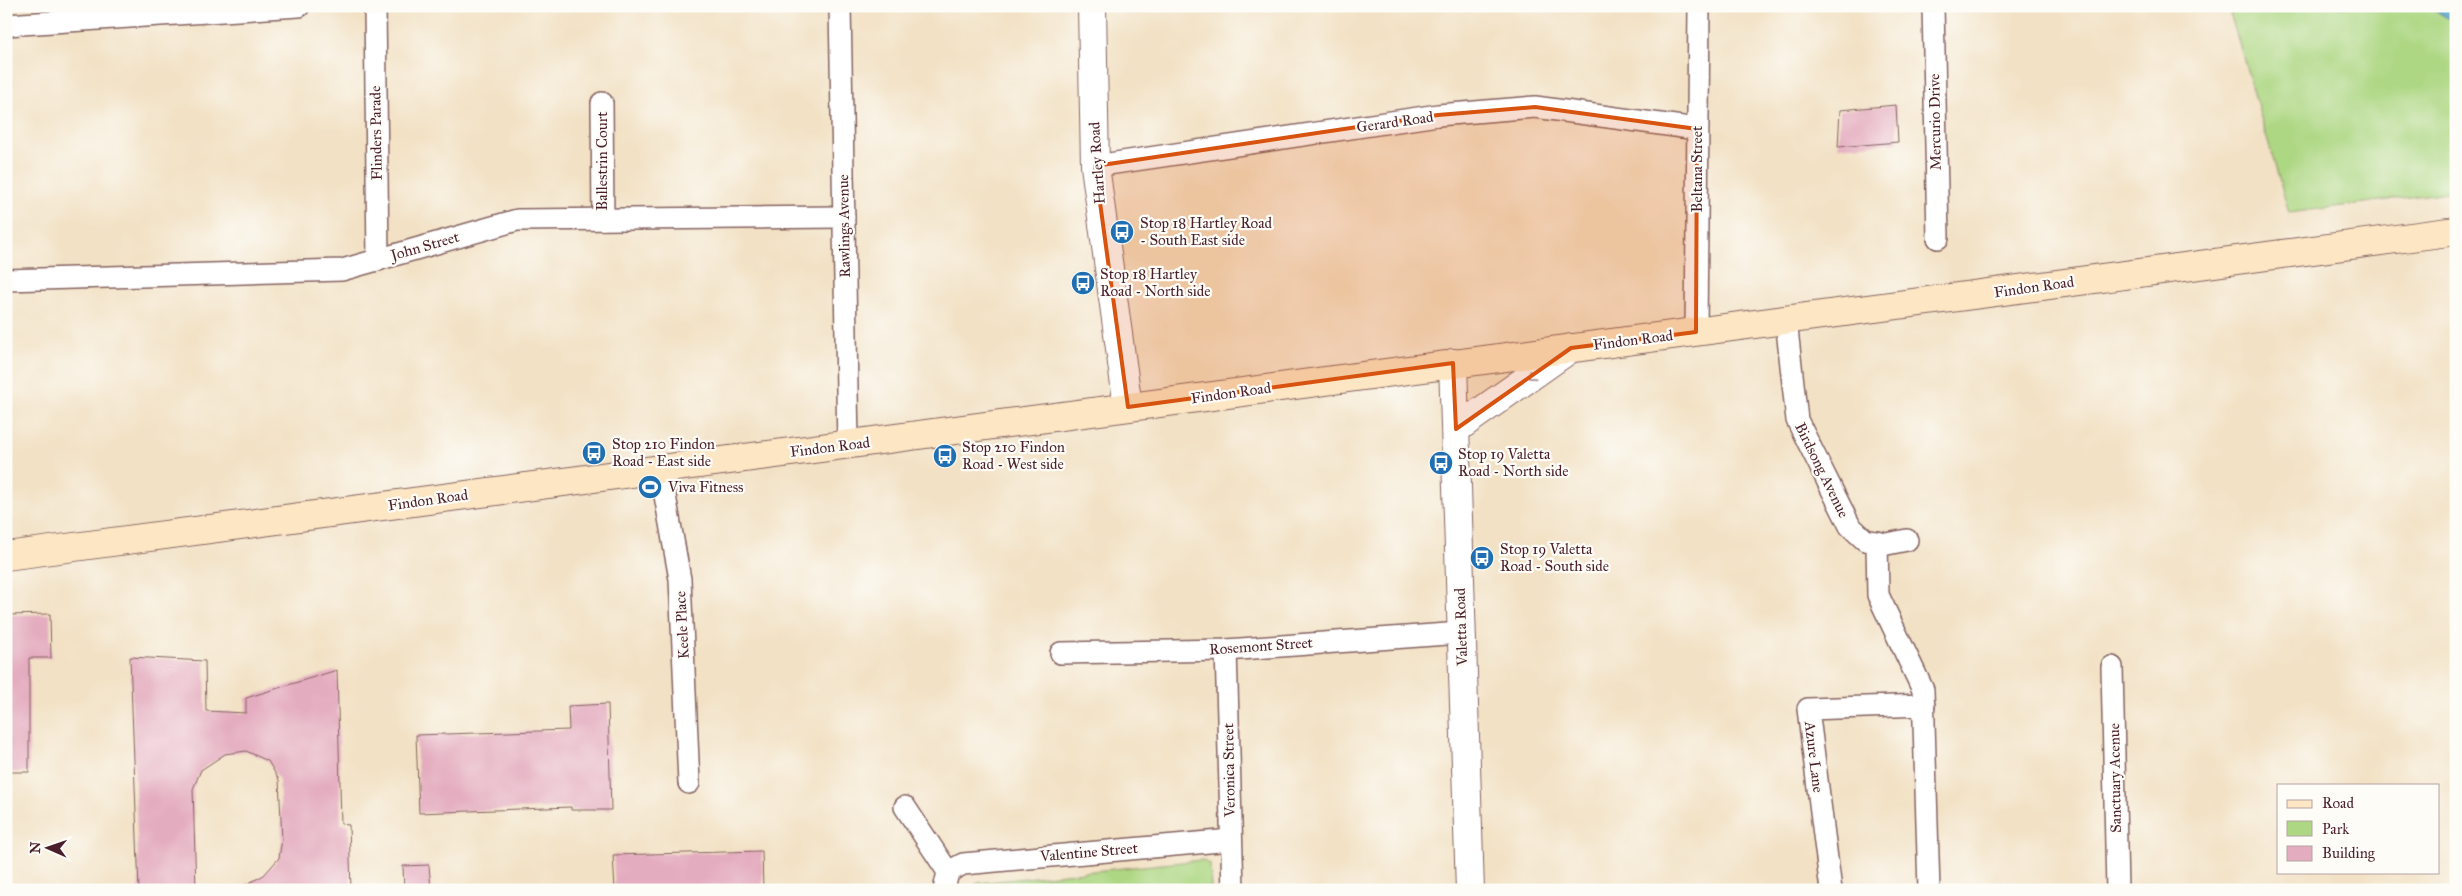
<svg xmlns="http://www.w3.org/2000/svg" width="2462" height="896" viewBox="0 0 2462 896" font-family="'IM FELL Great Primer',serif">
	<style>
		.green { fill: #add783; stroke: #7c7b57 }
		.water { fill: #53a6ce; stroke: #4e627c }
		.building { fill: #e4acbf }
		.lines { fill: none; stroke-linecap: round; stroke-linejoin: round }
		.minor-casing { stroke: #856361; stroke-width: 24 }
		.tertiary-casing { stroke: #856361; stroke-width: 30 }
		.secondary-casing { stroke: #856361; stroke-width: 30 }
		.minor { stroke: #fff; stroke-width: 21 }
		.tertiary { stroke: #fff; stroke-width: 28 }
		.secondary { stroke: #fce6c4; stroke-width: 28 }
		.oneway { stroke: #ae9aa0 }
		.marked { fill: #d8530f; fill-opacity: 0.2; stroke: #d8530f; stroke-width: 4; stroke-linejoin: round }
		.labels { text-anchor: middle; stroke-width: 4.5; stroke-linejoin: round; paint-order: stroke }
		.street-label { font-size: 15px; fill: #4a1f2b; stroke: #fdfcf7 }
		.poi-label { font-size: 15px; fill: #4a1f2b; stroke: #fdfcf7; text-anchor: start }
	</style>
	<rect width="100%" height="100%" fill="#fdfcf7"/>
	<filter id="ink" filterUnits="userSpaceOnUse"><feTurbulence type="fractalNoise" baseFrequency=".02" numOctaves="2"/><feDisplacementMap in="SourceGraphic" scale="10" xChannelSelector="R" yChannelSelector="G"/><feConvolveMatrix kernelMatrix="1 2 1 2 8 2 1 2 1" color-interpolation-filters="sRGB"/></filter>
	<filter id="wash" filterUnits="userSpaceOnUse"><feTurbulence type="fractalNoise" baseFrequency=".0096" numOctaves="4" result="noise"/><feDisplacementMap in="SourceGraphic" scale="20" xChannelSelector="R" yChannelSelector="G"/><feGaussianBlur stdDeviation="1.12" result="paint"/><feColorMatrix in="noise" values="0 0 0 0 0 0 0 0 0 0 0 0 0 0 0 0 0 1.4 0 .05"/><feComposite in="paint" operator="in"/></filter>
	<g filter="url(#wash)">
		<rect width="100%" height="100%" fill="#f2e1c4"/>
		<g class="green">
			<polygon points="2228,6 2456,6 2456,191 2289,213"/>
			<polygon points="1202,860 1210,864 1211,890 970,890 977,883"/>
		</g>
		<polygon class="water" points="2428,6 2456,6 2456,23 2429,7"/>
		<g id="blocks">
			<g class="building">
				<polygon points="1896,105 1898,142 1838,147 1840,110"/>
				<polygon points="50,614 51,658 29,658 29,772 6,772 6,615"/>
				<polygon points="130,657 205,661 206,711 246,713 246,698 337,670 341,824 349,825 351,890 236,890 264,875 279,858 282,839 279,780 268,761 246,751 225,754 201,770 193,789 196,890 139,890"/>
				<polygon points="608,704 611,810 571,810 571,807 419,813 416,735 569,730 568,706"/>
				<polygon points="762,851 763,890 615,890 613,855"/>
				<polygon points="429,865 431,890 404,890 403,866"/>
			</g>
		</g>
	</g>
	<g filter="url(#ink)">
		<use href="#blocks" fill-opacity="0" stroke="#856361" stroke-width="1"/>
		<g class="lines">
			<g class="minor-casing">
				<g id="minor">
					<polyline points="375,6 378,260"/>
					<polyline points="840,6 848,445"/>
					<polyline points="1933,6 1938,238"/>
					<polyline points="6,25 299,6"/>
					<polyline points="602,103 603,219"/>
					<polyline points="1095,166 1438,115 1535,107 1697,129"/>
					<polyline points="6,280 342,270 517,220 844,217"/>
					<polyline points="1786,320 1797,420 1850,526 1865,540 1887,544 1907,540"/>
					<polyline points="1696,332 1699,6"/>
					<polyline points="660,468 680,579 689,783"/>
					<polyline points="1877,542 1878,595 1923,690 1929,890"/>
					<polyline points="1226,650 1233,890"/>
					<polyline points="1061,653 1226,650 1461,633"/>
					<polyline points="2112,667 2117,890"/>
					<polyline points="905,807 948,872 944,890"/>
					<polyline points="948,872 963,864 1231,840"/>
					<polyline points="1831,890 1808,709 1924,705"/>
				</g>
			</g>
			<g class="tertiary-casing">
				<g id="tertiary">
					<polyline points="1092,6 1095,166 1128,407"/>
					<polyline points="1453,363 1470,890"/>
					<polyline points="1456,429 1571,348"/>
				</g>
			</g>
			<g class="secondary-casing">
				<polyline id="secondary" points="6,556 2456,231"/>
			</g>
			<use href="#minor" class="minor"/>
			<use href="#tertiary" class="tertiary"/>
			<use href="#secondary" class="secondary"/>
		</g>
		<defs><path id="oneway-chevron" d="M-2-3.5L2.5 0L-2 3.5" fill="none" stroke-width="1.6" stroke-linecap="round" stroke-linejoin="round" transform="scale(1.25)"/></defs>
		<use class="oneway" href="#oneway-chevron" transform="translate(1531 376) rotate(145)"/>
	</g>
	<path class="marked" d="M1535,107L1697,129L1696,332L1571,348L1456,429L1453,363L1128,407L1095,166L1438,115Z"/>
	<defs>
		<g id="bus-disc" transform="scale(1.25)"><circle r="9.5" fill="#1f6fb2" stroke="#fdfcf7"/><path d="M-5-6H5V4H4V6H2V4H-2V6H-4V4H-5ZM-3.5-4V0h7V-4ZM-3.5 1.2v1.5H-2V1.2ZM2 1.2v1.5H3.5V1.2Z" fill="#fff"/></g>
		<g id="stadium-disc" transform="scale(1.25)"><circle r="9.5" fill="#1f6fb2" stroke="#fdfcf7"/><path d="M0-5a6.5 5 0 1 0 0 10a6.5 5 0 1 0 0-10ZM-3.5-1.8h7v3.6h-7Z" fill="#fff"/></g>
	</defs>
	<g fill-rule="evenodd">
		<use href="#bus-disc" x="1122" y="232"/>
		<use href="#bus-disc" x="1083" y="283"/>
		<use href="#bus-disc" x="594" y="453"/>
		<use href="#bus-disc" x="945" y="456"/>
		<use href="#bus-disc" x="1441" y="463"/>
		<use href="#stadium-disc" x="650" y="487"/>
		<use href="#bus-disc" x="1482" y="558"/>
	</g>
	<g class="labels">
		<g class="street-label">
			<text transform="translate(1395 122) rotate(-8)" y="5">Gerard Road</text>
			<text transform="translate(1935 122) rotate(-91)" y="5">Mercurio Drive</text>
			<text transform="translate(376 133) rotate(-91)" y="5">Flinders Parade</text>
			<text transform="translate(602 161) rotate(-90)" y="5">Ballestrin Court</text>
			<text transform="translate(1097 163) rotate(-94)" y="5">Hartley Road</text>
			<text transform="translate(1697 169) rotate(-90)" y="5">Beltana Street</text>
			<text transform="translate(844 226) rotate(-91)" y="5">Rawlings Avenue</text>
			<text transform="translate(425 246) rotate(-16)" y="5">John Street</text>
			<text transform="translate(2034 287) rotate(-8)" y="5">Findon Road</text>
			<text transform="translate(1633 340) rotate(-7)" y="5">Findon Road</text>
			<text transform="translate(1231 393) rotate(-8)" y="5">Findon Road</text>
			<text transform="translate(830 447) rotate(-7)" y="5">Findon Road</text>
			<text transform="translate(1822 470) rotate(64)" y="5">Birdsong Avenue</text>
			<text transform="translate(428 500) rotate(-8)" y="5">Findon Road</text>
			<text transform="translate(682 625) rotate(-93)" y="5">Keele Place</text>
			<text transform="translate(1461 627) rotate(-92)" y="5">Valetta Road</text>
			<text transform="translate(1261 646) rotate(-4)" y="5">Rosemont Street</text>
			<text transform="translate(1814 757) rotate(83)" y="5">Azure Lane</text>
			<text transform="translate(1229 770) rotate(-91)" y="5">Veronica Street</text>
			<text transform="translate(2115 778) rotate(-91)" y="5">Sanctuary Acenue</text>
			<text transform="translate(1089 852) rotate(-5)" y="5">Valentine Street</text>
		</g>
		<g class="poi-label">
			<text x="1140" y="228">Stop 18 Hartley Road<tspan x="1140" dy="17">- South East side</tspan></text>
			<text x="1100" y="279">Stop 18 Hartley<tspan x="1100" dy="17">Road - North side</tspan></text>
			<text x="612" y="449">Stop 210 Findon<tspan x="612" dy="17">Road - East side</tspan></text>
			<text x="962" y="452">Stop 210 Findon<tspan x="962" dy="17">Road - West side</tspan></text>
			<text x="1458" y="459">Stop 19 Valetta<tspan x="1458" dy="17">Road - North side</tspan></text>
			<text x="668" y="492">Viva Fitness</text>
			<text x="1500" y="554">Stop 19 Valetta<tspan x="1500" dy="17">Road - South side</tspan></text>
		</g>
	</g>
	<rect width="2462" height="896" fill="none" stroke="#fdfcf7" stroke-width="25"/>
	<rect x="2277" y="784" width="162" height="90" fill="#fdfcf7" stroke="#b5a4a5"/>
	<rect x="2287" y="800" width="25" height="8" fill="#fce6c4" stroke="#b5a4a5"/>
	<text x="2322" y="808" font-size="15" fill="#4a1f2b">Road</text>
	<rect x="2287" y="821" width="25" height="15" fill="#add783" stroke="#b5a4a5"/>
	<text x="2322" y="834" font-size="15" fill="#4a1f2b">Park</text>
	<rect x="2287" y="846" width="25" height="15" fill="#e4acbf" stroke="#b5a4a5"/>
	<text x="2322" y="858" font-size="15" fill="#4a1f2b">Building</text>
	<g transform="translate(48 848) rotate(272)" stroke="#fdfcf7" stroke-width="4" paint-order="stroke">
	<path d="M0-4L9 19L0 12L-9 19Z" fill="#4a1f2b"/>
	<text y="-8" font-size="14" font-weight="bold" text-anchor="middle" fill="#4a1f2b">N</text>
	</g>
</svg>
